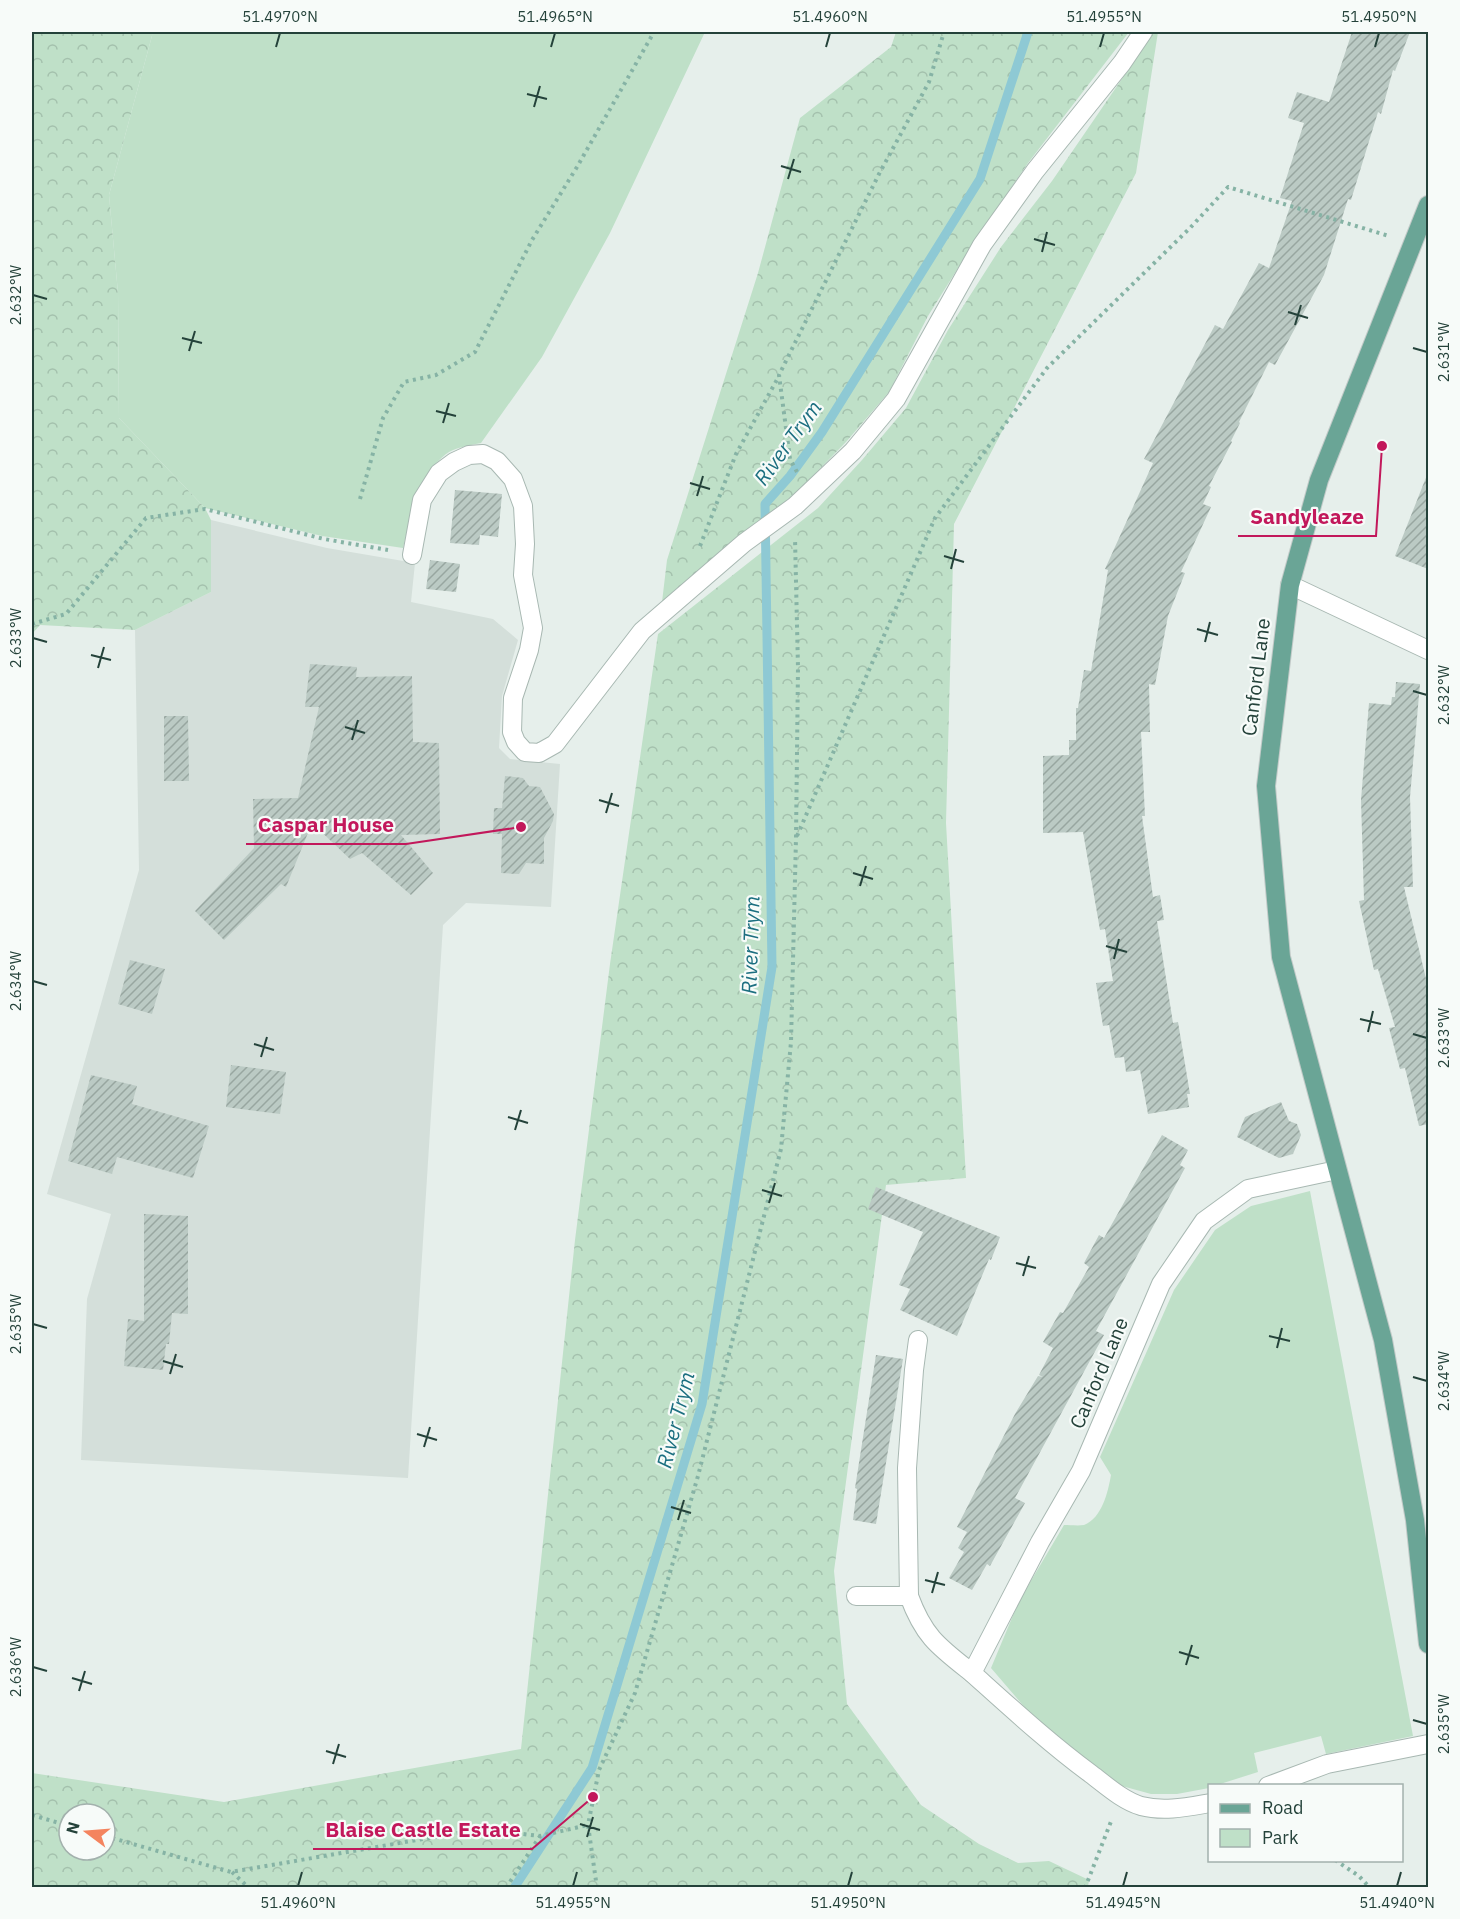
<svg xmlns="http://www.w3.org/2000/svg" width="1460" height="1919" viewBox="0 0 1460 1919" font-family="'IBM Plex Sans',sans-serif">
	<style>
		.built { fill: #d4dfda }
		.green { fill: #bfe0c8 }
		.forest { fill: url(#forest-crowns); fill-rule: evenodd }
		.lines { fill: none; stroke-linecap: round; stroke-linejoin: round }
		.stream { stroke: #8ec9d4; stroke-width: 9 }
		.building { fill: url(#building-hatch) }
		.minor-casing { stroke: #a8b8b2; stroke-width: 20 }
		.major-casing { stroke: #c2cac8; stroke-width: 20 }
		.path { stroke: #86b3a5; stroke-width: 4; stroke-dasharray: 3 4.5; stroke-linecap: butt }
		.minor { stroke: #fff; stroke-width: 18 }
		.major { stroke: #6aa596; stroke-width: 18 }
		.ticks { fill: none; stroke: #24423a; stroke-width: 2 }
		.labels { text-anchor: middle; stroke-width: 4.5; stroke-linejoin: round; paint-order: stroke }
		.street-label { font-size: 20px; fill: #24423a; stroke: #f7fbf9 }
		.water-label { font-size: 21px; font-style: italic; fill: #1c6f80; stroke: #f7fbf9 }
		.leader { fill: none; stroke: #c2185b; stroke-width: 2 }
		.callout-dot { fill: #c2185b; stroke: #f7fbf9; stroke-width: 2 }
		.callout-label { font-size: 21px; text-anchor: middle; font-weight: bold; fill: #c2185b; stroke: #f7fbf9; stroke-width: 4.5; stroke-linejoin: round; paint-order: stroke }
		.neatline { fill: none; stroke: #24423a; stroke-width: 2 }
		.ticks-label { font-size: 15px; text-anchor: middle; fill: #24423a }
	</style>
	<defs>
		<pattern id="forest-crowns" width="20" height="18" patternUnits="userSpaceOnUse" patternTransform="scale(1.5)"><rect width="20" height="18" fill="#bfe0c8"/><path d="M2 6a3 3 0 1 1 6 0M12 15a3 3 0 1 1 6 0" fill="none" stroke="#a4c1ad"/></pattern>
		<pattern id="building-hatch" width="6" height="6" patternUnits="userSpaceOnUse" patternTransform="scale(1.5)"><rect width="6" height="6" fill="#bbcac4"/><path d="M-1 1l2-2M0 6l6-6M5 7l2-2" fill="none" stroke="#98a6a0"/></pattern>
	</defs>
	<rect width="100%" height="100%" fill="#e6efeb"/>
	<polygon class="built" points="211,520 327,548 415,563 411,602 493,619 518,640 502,696 499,748 510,759 560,764 551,907 466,903 443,925 408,1478 81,1460 87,1299 111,1214 47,1194 139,870 135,630 211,592"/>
	<g class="green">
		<path d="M153,32H705L610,233L542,357L481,443C471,445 458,447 449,452C418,473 411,514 403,548L322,536L205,508L119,418L118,293L109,195Z"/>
		<path d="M1310,1191L1413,1736L1326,1754L1321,1736L1254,1753L1258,1772L1217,1785L1210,1786L1209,1788L1177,1794H1151L1111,1783L1038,1723L991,1668L1019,1601L1064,1525C1070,1525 1078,1526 1084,1525C1102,1518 1108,1492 1111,1475L1100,1457L1174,1290L1215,1230L1251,1206Z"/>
	</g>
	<g class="forest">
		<polygon points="32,32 153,32 109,195 118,293 119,418 205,508 211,520 211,592 135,630 40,625 32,634"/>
		<polygon points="896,32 1129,32 1028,163 978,236 928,316 889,392 846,442 797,492 662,602 667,560 758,273 800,118 891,47"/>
		<path d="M1154,32H1158L1136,173L954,524L946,823L966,1178L886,1185L834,1571L847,1704L921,1805L979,1844L1018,1863L1049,1861L1089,1880L1088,1887H32V1773L224,1802L521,1749L575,1240L610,964L658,634L818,508L862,460L906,408L948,330L1001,247L1052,181ZM69,1814H105V1850H69Z"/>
	</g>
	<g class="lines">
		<polyline class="stream" points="514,1888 592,1768 702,1404 772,967 765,504 790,476 822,432 980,179 1028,32"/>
	</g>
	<g class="building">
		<polygon points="1352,32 1410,32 1395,71 1393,70 1381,114 1378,112 1351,200 1348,199 1324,275 1275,365 1269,362 1239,422 1240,423 1231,441 1232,442 1209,486 1211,487 1203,504 1211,507 1181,572 1185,573 1168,616 1155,685 1149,684 1150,732 1141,732 1145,816 1142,816 1153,897 1160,895 1164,920 1157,921 1173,1023 1178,1022 1190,1094 1187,1094 1189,1107 1148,1114 1140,1070 1126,1072 1124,1057 1115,1058 1109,1025 1103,1026 1096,983 1113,981 1105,929 1100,930 1083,832 1043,833 1043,756 1069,755 1069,740 1076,740 1076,708 1078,708 1084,670 1091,671 1108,570 1105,569 1153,463 1144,459 1215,325 1223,329 1259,263 1269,268 1292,201 1280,198 1304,123 1288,118 1297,92 1329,102"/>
		<polygon points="1427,475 1428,476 1428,569 1395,556"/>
		<polygon points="455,490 502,494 498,537 480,535 479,545 450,543"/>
		<polygon points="430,560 460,564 456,592 426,589"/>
		<polygon points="310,664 357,667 356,677 412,676 413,742 439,743 440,834 401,835 433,873 411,895 362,853 350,859 312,823 286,887 281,884 224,940 195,911 254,848 253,799 298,798 319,707 305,707"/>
		<polygon points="1396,682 1420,684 1410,797 1413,887 1404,887 1428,987 1428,1124 1419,1126 1405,1068 1400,1069 1389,1028 1395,1027 1378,969 1374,970 1359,901 1364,900 1361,800 1369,703 1391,705 1392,697 1395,697"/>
		<polygon points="164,716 188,716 189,781 164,781"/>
		<polygon points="505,776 523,778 529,786 540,787 554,814 553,821 544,838 544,864 526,863 519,874 501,873 502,834 493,834 494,808 502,808"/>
		<polygon points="130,960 165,969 152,1014 118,1004"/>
		<polygon points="231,1065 286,1072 280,1114 226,1107"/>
		<polygon points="91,1075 137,1086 132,1104 209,1126 193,1178 117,1157 112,1174 68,1161"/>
		<polygon points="1281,1102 1289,1121 1297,1124 1301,1135 1293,1154 1279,1158 1237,1137 1245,1117"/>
		<polygon points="1162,1135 1188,1150 1180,1165 1185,1168 1096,1331 1104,1335 1015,1498 1025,1503 990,1566 987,1564 972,1590 949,1578 964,1552 958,1548 967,1532 957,1527 1015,1414 1038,1376 1043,1377 1039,1375 1053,1348 1043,1342 1060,1312 1063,1313 1089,1267 1084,1263 1099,1235 1104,1238"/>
		<polygon points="876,1187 1000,1237 991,1260 989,1259 957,1336 900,1310 910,1289 899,1285 923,1232 868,1209"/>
		<polygon points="144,1214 188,1216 188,1314 172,1313 169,1344 166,1344 163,1370 124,1366 128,1319 144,1321"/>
		<polygon points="876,1355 903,1359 876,1524 853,1520 857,1489 855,1488"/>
	</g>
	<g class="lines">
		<g class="minor-casing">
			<g id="minor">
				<polyline points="412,555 422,500 439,473 454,462 469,455 483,454 497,461 513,479 523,506 525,544 523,575 533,628 529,650 513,698 512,732 516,742 525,752 539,753 555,744 642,631 744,543 795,506 853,451 896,399 982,245 1035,171 1122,63 1143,32"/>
				<polyline points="1290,585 1428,650"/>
				<path d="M856,1596H909C924,1637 939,1647 972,1673"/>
				<polyline points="909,1596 907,1468 914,1370 918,1340"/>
				<polyline points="1268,1786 1327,1764 1428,1744"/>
				<path d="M1210,1803C1187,1807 1164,1812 1141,1806C1122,1800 1107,1786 1091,1774C1049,1743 1011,1708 972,1673L1040,1542L1081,1471L1161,1284L1204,1221L1248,1189L1337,1170"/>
			</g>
		</g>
		<g class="major-casing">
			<polyline id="major" points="1428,205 1319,480 1290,585 1266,786 1281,957 1383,1340 1415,1520 1428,1644"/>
		</g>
		<g class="path">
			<polyline points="797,472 790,459 779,375 879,174 929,82 944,32"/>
			<polyline points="360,499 383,418 404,382 436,375 475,352 532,240 577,167 654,32"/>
			<polyline points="700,546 736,454 779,376"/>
			<polyline points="32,624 66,614 146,518 205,509 324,539 388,550"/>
			<polyline points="797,836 935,518 1047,368 1190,228 1228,187 1389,236"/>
			<polyline points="32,1815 69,1826"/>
			<polyline points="105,1836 231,1872 481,1829 540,1836 588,1825"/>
			<polyline points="1335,1860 1359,1876 1370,1888"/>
			<polyline points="232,1872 249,1888"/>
			<polyline points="506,1888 540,1836"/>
			<polyline points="597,1888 588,1825 599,1770 635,1693 698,1476 781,1149 791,1042 796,838 798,668 795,538"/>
			<polyline points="1085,1888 1112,1819"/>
		</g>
		<use href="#minor" class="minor"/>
		<use href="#major" class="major"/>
	</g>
	<path class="ticks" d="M276,47L280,33M551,47L555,33M826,47L830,33M1100,47L1104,33M1375,47L1379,33M527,94L547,99M534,107L540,86M781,166L801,172M788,179L794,159M1034,239L1055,245M1042,252L1047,232M33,295L47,299M1288,312L1308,318M1295,325L1301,305M182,338L202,343M1413,348L1427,352M189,351L195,331M436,411L456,416M443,423L449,403M690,483L710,489M697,496L703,476M944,556L964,562M951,569L956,549M1197,629L1218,635M33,638L47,642M1205,642L1210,622M91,655L111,660M98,668L104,647M1413,691L1427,695M345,727L365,733M352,740L358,720M599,800L619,806M606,813L612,793M853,873L873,879M860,886L866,866M1106,946L1127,952M1114,959L1119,939M33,981L47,985M1360,1019L1381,1024M1368,1032L1373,1011M1413,1034L1427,1038M254,1044L274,1050M261,1057L267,1037M508,1117L528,1123M515,1130L521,1110M762,1190L782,1196M769,1203L775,1183M1016,1263L1036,1268M1023,1276L1029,1256M33,1324L47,1328M1269,1336L1290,1341M1277,1348L1282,1328M163,1361L183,1367M170,1374L176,1354M1413,1377L1427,1381M417,1434L437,1440M424,1447L430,1427M671,1507L691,1513M678,1520L684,1500M925,1580L945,1585M932,1593L938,1572M1179,1652L1199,1658M1186,1665L1192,1645M33,1667L47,1671M72,1678L92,1684M79,1691L85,1671M1413,1720L1427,1724M326,1751L346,1757M333,1764L339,1744M580,1824L600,1830M587,1837L593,1817M298,1886L302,1872M573,1886L577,1872M848,1886L852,1872M1123,1886L1127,1872M1397,1886L1401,1872"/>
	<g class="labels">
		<g class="street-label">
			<text transform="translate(1256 677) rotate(-83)" y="7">Canford Lane</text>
			<text transform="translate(1099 1373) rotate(-67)" y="7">Canford Lane</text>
		</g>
		<g class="water-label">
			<text transform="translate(788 443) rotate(-54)" y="7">River Trym</text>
			<text transform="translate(751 945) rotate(-88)" y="7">River Trym</text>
			<text transform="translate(676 1420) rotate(-76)" y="7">River Trym</text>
		</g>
	</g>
	<path class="leader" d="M1382 446L1376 536H1238M521 827L406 844H246M593 1797L532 1849H313"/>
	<g class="callout-dot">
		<circle cx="1382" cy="446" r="6"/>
		<circle cx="521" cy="827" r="6"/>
		<circle cx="593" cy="1797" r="6"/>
	</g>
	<g class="callout-label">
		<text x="1307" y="524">Sandyleaze</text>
		<text x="326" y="832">Caspar House</text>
		<text x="423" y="1837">Blaise Castle Estate</text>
	</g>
	<rect width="1460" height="1919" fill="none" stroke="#f7fbf9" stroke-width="66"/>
	<rect x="1208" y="1784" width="195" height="78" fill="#f7fbf9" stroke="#a3b1ad" stroke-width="1.5"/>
	<rect x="1220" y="1804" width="30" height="9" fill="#6aa596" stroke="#a3b1ad" stroke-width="1.5"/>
	<text x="1262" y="1814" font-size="18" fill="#24423a">Road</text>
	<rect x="1220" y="1829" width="30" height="18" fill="#bfe0c8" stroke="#a3b1ad" stroke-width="1.5"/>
	<text x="1262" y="1844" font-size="18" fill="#24423a">Park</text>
	<g transform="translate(87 1832) rotate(286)"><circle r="28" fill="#f7fbf9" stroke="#a3b1ad" stroke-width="1.5"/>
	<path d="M0-4.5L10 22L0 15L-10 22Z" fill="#f4845f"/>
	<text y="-9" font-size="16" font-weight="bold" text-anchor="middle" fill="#24423a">N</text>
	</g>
	<rect x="33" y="33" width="1394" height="1853" class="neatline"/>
	<g class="ticks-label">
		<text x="280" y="22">51.4970°N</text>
		<text x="555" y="22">51.4965°N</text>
		<text x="830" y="22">51.4960°N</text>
		<text x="1104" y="22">51.4955°N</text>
		<text x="1379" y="22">51.4950°N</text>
		<text transform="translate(16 295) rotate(-90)" y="5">2.632°W</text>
		<text transform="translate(1444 352) rotate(-90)" y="5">2.631°W</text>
		<text transform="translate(16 638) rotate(-90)" y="5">2.633°W</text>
		<text transform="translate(1444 695) rotate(-90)" y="5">2.632°W</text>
		<text transform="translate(16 981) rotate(-90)" y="5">2.634°W</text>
		<text transform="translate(1444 1038) rotate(-90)" y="5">2.633°W</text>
		<text transform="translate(16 1324) rotate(-90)" y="5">2.635°W</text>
		<text transform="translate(1444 1381) rotate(-90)" y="5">2.634°W</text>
		<text transform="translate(16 1667) rotate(-90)" y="5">2.636°W</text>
		<text transform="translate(1444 1724) rotate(-90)" y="5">2.635°W</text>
		<text x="298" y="1908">51.4960°N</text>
		<text x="573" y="1908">51.4955°N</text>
		<text x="848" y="1908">51.4950°N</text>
		<text x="1123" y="1908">51.4945°N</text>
		<text x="1397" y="1908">51.4940°N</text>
	</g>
</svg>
